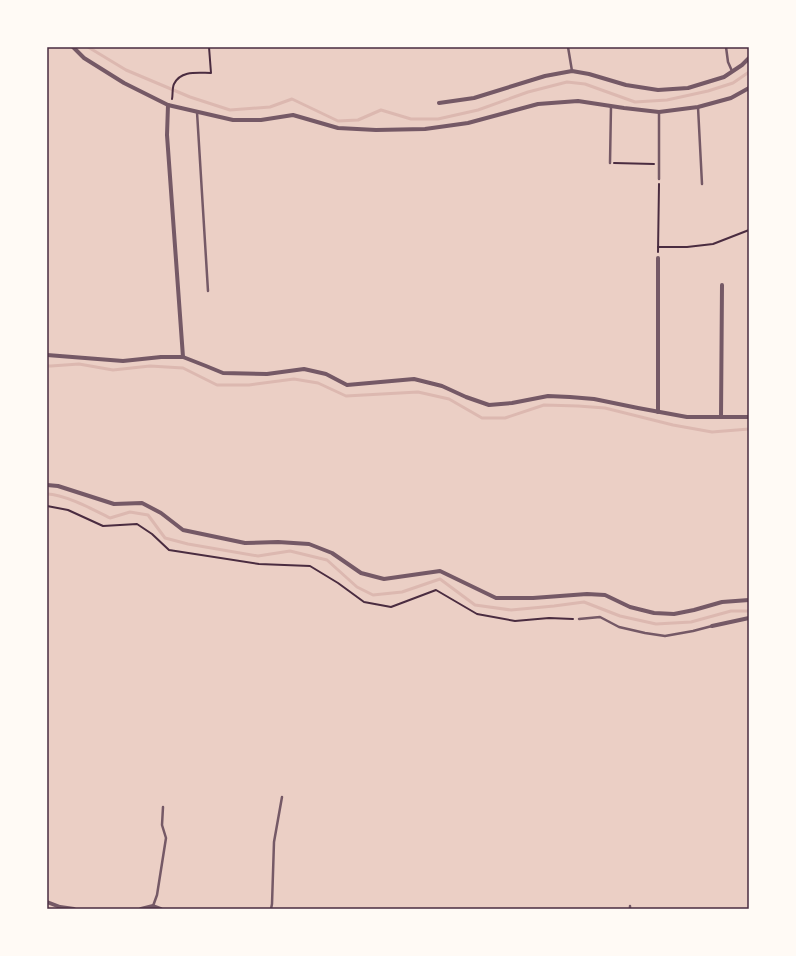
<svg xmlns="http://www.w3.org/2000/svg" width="796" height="956" viewBox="0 0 796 956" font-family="Figtree,sans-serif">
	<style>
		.green { fill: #ebcfc5 }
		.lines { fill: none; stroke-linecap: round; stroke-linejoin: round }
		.stream { stroke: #dcb8b0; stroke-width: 3 }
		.path { stroke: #4a2c40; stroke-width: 2 }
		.service { stroke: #755966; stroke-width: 2.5 }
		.minor { stroke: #755966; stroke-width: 4 }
		.neatline { fill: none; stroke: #4a2c40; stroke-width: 1.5 }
	</style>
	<rect width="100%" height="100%" fill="#f7e1d7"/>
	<rect class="green" x="47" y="47" width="702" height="862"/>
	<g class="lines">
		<g class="stream">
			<polyline points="88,47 126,70 190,97 230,110 270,107 292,99 338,121 358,120 381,110 411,119 438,119 478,110 528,92 567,82 585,84 635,102 667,100 708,91 733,83 749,72"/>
			<polyline points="47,366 51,366 79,364 113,370 150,366 183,368 217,385 249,385 294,379 318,383 346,396 418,392 449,399 482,418 505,418 544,405 578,406 605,408 673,425 712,432 749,429"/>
			<path d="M47,494C64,494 94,510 110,518L130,512L148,515L165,538L188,544L258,556L290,551L327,560L357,587L373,595L402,592L440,579L475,605L511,610L554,606L584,602L620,616L656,624L691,622L731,611H749"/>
		</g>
		<g class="path">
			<path d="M172,99C173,95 172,88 174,84C181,70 198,73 211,73L209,47"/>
			<polyline points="614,163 654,164"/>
			<polyline points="658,247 687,247 713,244 749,230"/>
			<polyline points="658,252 659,184"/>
			<polyline points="47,506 68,510 103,526 137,524 152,534 169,550 259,564 310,566 338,583 364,602 391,607 436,590 477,614 515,621 549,618 573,619"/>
		</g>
		<g class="service">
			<polyline points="568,47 572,71"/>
			<polyline points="726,47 728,62 732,71"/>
			<polyline points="698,107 702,184"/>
			<polyline points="197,112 208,291"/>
			<polyline points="659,112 659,179"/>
			<polyline points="610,163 611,106"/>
			<polyline points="579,619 600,617 619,627 645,633 665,636 693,631 712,626"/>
			<polyline points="153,906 157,895 166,838 162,825 163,807"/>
			<polyline points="630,906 630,909"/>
			<polyline points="271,909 272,904 274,842 282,797"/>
		</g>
		<g class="minor">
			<polyline points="73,47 84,58 124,83 168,105 233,120 261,120 293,115 338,128 376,130 425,129 468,123 538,104 578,101 624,108 659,112 698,107 731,98 749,88"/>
			<polyline points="439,103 474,98 545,76 572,71 589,74 626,85 658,90 688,88 724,77 742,65 749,58"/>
			<polyline points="168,105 167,135 183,357"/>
			<polyline points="658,258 658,412"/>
			<polyline points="47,355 123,361 161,357 183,357 206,366 223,373 267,374 304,369 326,374 347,385 414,379 442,386 466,397 489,405 512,403 548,396 570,397 594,399 638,408 687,417 749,417"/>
			<polyline points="721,417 722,285"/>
			<polyline points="47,485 58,486 114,504 142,503 161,513 183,530 245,543 278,542 309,544 332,553 361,573 384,579 440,571 496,598 533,598 587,594 605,595 630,607 654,613 674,614 694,610 722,602 749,600"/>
			<polyline points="712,626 749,618"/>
			<polyline points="47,902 60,907 74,909"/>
			<polyline points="141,909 153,906 161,909"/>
		</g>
	</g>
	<rect width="796" height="956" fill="none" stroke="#fffaf5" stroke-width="96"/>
	<rect x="48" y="48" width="700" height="860" class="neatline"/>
</svg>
